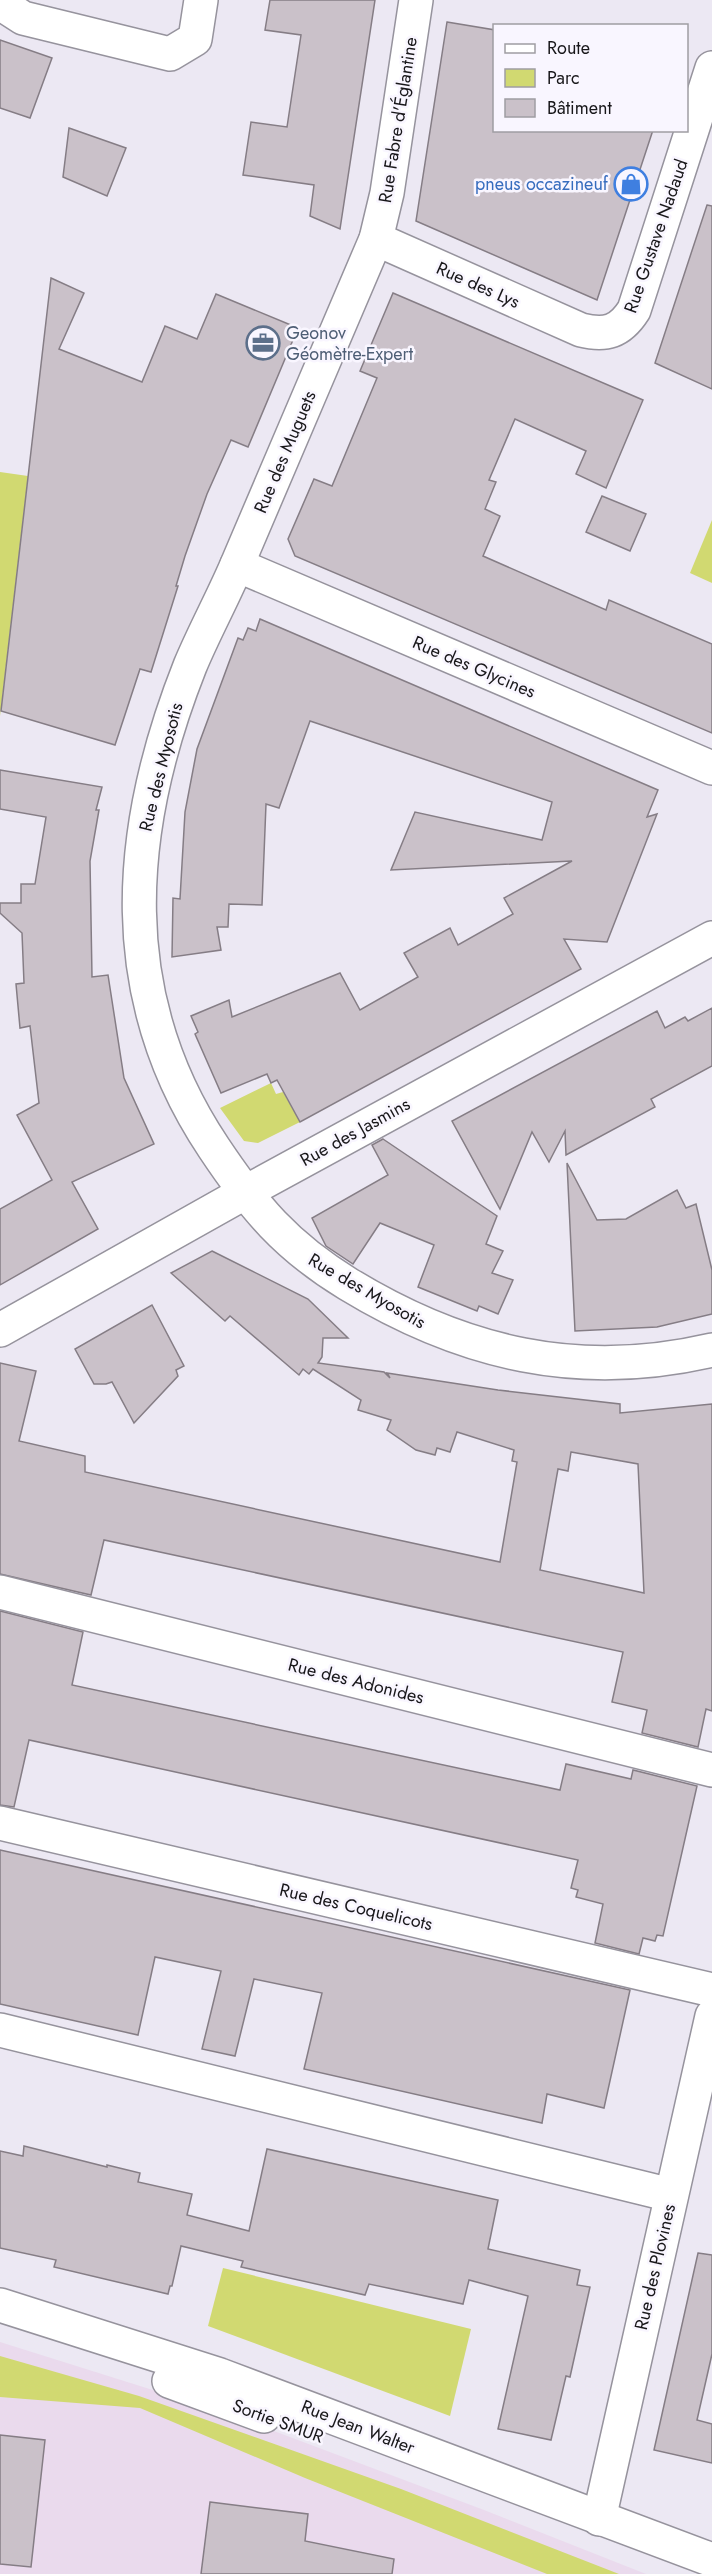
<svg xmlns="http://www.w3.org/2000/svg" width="712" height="2574" viewBox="0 0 712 2574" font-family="Jost,sans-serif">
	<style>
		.medical { fill: #eadaed }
		.green { fill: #d1d971 }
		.building { fill: #cac1c9; stroke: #857d85; stroke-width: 1.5; fill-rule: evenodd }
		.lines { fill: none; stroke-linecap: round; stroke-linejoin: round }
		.minor-casing { stroke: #96939d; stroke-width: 36 }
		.minor { stroke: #fff; stroke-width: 33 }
		.labels { text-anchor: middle; stroke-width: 5; stroke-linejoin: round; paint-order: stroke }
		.street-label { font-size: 18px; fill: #18171a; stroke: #f9f6ff }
		.shop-label { font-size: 18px; fill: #366cbe; stroke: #f9f6ff; text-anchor: end }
		.service-label { font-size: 18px; fill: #4e5e75; stroke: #f9f6ff; text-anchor: start }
	</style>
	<rect width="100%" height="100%" fill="#ece8f3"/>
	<polygon class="medical" points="0,2342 226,2413 484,2510 646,2574 0,2574"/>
	<g class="green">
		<polygon points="0,472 28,476 0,716"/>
		<polygon points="712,520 712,583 690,573"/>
		<polygon points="271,1083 276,1094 283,1092 300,1122 258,1143 244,1141 220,1108"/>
		<polygon points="223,2268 471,2329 450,2416 208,2326"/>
		<polygon points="0,2356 139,2396 401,2489 619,2574 547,2574 305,2478 140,2408 0,2397"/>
	</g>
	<g class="building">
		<polygon points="270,0 375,0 340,229 310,216 314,185 243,175 251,122 287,127 301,35 265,30"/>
		<polygon points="447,22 495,30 495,130 653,130 597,300 416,221"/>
		<polygon points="0,40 52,58 30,118 0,108"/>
		<polygon points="69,128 126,148 107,196 63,177"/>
		<polygon points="707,205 712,206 712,389 655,363"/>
		<polygon points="51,278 84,293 59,349 142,382 165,326 197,339 216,294 298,328 248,447 231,440 207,494 185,556 176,586 178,586 151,672 140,669 115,745 1,711"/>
		<polygon points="393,293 643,400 606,488 576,474 586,451 515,419 489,480 496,482 485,509 500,516 483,556 606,610 609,600 712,644 712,733 295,556 288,539 314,479 332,486 377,378 360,371"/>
		<polygon points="602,496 646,514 630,551 586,532"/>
		<polygon points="260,619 658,790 647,817 657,814 607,942 564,939 581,969 300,1122 277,1080 271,1083 267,1074 221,1093 195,1034 198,1032 191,1016 229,1000 232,1017 340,973 360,1010 418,977 404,953 450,928 458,945 513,914 504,898 572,861 391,870 415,812 542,840 552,802 310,721 279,808 266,804 262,905 229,904 228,927 217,927 221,950 172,957 173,898 180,899 185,812 197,749 238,638 243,640 248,628 256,631"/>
		<polygon points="0,770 102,787 96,810 99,810 90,861 92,977 108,975 124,1078 154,1144 72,1182 98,1229 0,1285 0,1209 52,1180 17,1115 39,1103 30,1026 20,1028 16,984 24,983 22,933 0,913 0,903 21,903 21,884 35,884 46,817 0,809"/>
		<polygon points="712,1008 712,1066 651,1099 655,1107 566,1155 565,1131 549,1162 532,1132 500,1209 452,1121 657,1011 665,1028 685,1017 688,1021"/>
		<polygon points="383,1139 497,1216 486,1244 503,1251 492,1273 513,1280 498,1314 479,1306 477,1311 418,1287 434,1245 380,1223 353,1264 326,1246 312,1218 388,1175 372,1145"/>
		<polygon points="567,1163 597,1220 626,1219 677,1190 686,1208 696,1204 712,1270 712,1314 657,1327 575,1331"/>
		<path d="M212,1251L308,1299L348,1338H323L322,1357L318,1363L384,1372L390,1378L387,1373L498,1390L620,1404V1413L712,1404V1711L706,1709L698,1747L642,1733L647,1710L612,1702L623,1652L104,1540L91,1595L0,1574V1363L36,1371L19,1441L85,1456V1472L500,1562L517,1462L512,1461L514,1450L457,1432L450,1452L437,1448L435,1455L416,1450L387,1430L391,1420L358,1410L361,1400L313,1369L309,1374L303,1369L299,1375L230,1316L225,1321L171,1273ZM571,1452L638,1464L644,1593L540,1570L558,1469L568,1471Z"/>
		<polygon points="152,1305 184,1366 176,1370 178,1376 134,1423 112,1382 106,1384 94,1384 75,1349"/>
		<polygon points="0,1611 83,1632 72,1685 560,1790 566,1764 631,1779 633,1770 697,1786 663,1936 657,1935 655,1941 643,1938 639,1954 595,1943 603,1904 576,1897 578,1890 571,1888 578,1860 29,1740 14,1807 0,1805"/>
		<polygon points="0,1850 630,1990 604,2108 547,2094 542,2123 304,2069 322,1993 254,1979 235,2056 202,2049 221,1971 155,1957 138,2035 0,2004"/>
		<polygon points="24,2146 107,2167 107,2165 140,2173 138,2182 192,2194 187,2215 249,2231 267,2149 498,2200 488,2249 580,2270 577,2285 590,2287 570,2377 566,2376 551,2440 498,2429 528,2296 469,2280 463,2304 369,2284 365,2295 241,2267 243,2261 181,2246 172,2286 170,2286 168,2294 54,2267 56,2260 0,2248 0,2151 23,2156"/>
		<polygon points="698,2253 712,2255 712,2354 697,2420 712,2424 712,2463 654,2450"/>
		<polygon points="0,2435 45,2440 31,2567 0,2564"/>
		<polygon points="210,2502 308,2514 305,2541 394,2559 392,2574 201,2574"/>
	</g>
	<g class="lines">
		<g class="minor-casing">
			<g id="minor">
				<path d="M416,0L387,193L376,239C330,346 285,453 239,560C224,596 205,630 190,666C125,830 112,996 214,1148C254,1208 286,1246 348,1284C463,1354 579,1381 712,1350"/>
				<polyline points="0,3 23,18 170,54 195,39 201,0"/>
				<path d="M376,239L581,330C606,336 620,332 634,310L712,68"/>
				<polyline points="237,565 712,768"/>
				<polyline points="0,1330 244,1193 712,938"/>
				<polyline points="0,1592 712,1770"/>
				<polyline points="0,1823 712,1990"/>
				<polyline points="0,2030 671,2195"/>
				<polyline points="0,2305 220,2375 712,2560"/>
				<polyline points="169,2381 264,2416"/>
				<polyline points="599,2519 712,2016"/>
			</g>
		</g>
		<use href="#minor" class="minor"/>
	</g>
	<defs>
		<g id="shop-ring" transform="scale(1.725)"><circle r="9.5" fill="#f9f6ff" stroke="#3f7fe0" stroke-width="1.5"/><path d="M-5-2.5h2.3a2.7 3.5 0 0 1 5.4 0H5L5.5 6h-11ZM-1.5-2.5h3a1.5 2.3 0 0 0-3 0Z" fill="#3f7fe0"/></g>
		<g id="office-ring" transform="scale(1.725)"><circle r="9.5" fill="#f9f6ff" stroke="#5c6f8a" stroke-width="1.5"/><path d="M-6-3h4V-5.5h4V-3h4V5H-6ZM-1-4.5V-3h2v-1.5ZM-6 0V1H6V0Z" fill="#5c6f8a"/></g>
	</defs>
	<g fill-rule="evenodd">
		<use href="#shop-ring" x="631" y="184"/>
		<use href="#office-ring" x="263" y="343"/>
	</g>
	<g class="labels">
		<g class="street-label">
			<text transform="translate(398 120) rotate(-81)" y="6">Rue Fabre d'Églantine</text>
			<text transform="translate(656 236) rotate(-71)" y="6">Rue Gustave Nadaud</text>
			<text transform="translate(478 285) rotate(24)" y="6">Rue des Lys</text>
			<text transform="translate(285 452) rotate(-67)" y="6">Rue des Muguets</text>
			<text transform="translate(474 667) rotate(23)" y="6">Rue des Glycines</text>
			<text transform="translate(161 767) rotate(-76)" y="6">Rue des Myosotis</text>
			<text transform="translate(355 1132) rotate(-29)" y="6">Rue des Jasmins</text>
			<text transform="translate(367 1291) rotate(30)" y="6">Rue des Myosotis</text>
			<text transform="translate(356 1681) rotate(14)" y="6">Rue des Adonides</text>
			<text transform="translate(356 1907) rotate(13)" y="6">Rue des Coquelicots</text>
			<text transform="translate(655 2267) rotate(-77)" y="6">Rue des Plovines</text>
			<text transform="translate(278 2421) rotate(20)" y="6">Sortie SMUR</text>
			<text transform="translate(358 2427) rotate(21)" y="6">Rue Jean Walter</text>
		</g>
		<g class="shop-label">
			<text x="608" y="190">pneus occazineuf</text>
		</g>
		<g class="service-label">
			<text x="286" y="339">Geonov<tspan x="286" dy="21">Géomètre-Expert</tspan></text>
		</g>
	</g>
	<rect x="493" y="24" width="195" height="108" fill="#f9f6ff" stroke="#9f9da3" stroke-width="1.5"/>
	<rect x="505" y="44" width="30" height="9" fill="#ffffff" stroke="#9f9da3" stroke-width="1.5"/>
	<text x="547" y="54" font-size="18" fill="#18171a">Route</text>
	<rect x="505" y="69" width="30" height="18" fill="#d1d971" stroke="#9f9da3" stroke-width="1.5"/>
	<text x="547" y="84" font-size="18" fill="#18171a">Parc</text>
	<rect x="505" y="99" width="30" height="18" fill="#cac1c9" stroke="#9f9da3" stroke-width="1.5"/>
	<text x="547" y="114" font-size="18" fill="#18171a">Bâtiment</text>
</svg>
